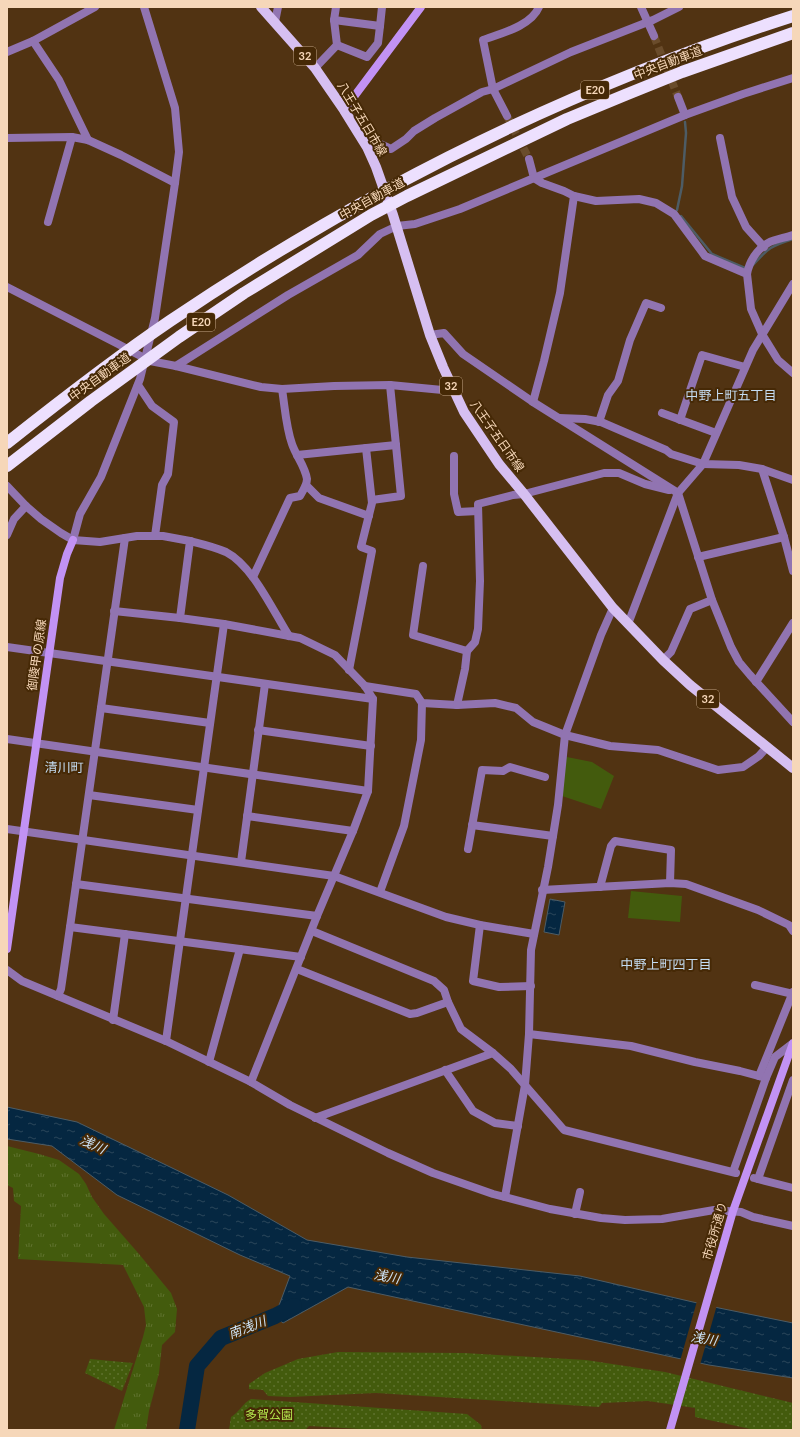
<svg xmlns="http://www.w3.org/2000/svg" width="800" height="1437" viewBox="0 0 800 1437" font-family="Lato,'Noto Sans JP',sans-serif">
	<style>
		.grass { fill: url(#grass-tufts) }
		.park { fill: url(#park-dots) }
		.pitch { fill: #435b0d }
		.water { fill: url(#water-ripples); stroke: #4d5c65 }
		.pier { fill: #513312 }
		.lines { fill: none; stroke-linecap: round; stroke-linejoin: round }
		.stream { stroke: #4d5c65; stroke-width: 2.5 }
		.river { stroke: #052741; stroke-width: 16 }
		.street-tunnel { stroke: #6a4c2b; stroke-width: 8; stroke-dasharray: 8 4; stroke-linecap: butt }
		.street { stroke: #9174b1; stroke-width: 8 }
		.secondary { stroke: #c292f4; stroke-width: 8 }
		.primary { stroke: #d6bff1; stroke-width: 10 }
		.highway { stroke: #ede0fe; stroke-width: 12 }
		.labels { text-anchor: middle; stroke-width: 4; stroke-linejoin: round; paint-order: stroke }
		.shield { fill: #462906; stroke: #c1a383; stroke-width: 1 }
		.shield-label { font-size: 11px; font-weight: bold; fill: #f6d7b9 }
		.street-label { font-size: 12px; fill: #f6d7b9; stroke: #462906 }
		.park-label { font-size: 12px; fill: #b3e64e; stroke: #462906 }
		.neighbourhood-label { font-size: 13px; fill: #c5ddf3; stroke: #462906 }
		.water-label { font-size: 13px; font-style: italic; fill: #cde4f8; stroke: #462906 }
	</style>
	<defs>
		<pattern id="grass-tufts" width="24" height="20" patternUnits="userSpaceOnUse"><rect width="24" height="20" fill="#435b0d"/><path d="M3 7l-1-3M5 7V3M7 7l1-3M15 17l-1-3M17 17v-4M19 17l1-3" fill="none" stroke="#5f722e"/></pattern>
		<pattern id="park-dots" width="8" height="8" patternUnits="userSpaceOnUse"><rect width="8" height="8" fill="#435b0d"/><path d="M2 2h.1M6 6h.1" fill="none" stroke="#5f722e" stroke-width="1.8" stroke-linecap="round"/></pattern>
		<pattern id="water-ripples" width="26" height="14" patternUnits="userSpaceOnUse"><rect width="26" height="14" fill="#052741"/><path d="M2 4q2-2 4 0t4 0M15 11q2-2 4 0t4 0" fill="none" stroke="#2a465a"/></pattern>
	</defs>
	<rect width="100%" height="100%" fill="#513312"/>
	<polygon class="grass" points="7,1146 39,1154 59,1160 79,1174 86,1184 92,1197 104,1214 139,1254 171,1293 177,1309 175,1332 162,1345 159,1373 149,1411 146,1430 114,1430 143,1337 146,1325 144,1307 123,1265 18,1259 21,1206 14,1201 13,1188 7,1185"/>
	<g class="park">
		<polygon points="338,1352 464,1353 586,1360 665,1372 793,1403 793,1430 755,1430 695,1417 695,1408 648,1401 602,1403 599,1407 376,1393 290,1397 268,1396 263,1390 249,1389 249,1384 265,1373 298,1359"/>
		<polygon points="90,1359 133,1363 122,1391 85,1373"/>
		<path d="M251,1399L467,1414L481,1425L482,1430H378L309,1426L305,1430H229L231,1417C239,1412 243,1403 251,1399Z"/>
	</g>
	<g class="pitch">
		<polygon points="562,756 592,762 614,776 601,809 559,795"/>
		<polygon points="631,891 682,896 680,922 628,918"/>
	</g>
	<g class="water">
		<polygon points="550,899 565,902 559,935 544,932"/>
		<polygon points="7,1107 77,1122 228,1195 307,1240 407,1257 580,1276 719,1308 793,1323 793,1378 709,1365 348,1287 283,1323 275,1316 290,1276 240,1255 117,1195 52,1146 7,1139"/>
	</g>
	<polygon class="pier" points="697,1301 717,1305 700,1365 680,1361"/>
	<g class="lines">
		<g class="stream">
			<polyline points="677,210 682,186 686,133 685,122"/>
			<polyline points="681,216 712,254 745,268"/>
			<path d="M753,265C768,248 771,246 793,239"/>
		</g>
		<polyline class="river" points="187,1430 197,1366 221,1338 275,1316 294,1306"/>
		<g class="street-tunnel">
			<polyline points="654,36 678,97"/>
			<polyline points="507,116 529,159"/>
		</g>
		<g class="street">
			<polyline points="641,7 654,36"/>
			<polyline points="334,20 380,26 382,7"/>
			<polyline points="275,22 278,7"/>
			<polyline points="33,41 59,80 88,140"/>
			<polyline points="337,45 367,57 378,43 380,26"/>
			<polyline points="7,52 33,41 95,7"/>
			<polyline points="315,68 337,45 334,20 336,7"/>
			<polyline points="678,97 685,115"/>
			<path d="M507,116L493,89L483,40C502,33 531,26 539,7"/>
			<polyline points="7,138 72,137 88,140 121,155 175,183"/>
			<polyline points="720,138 732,197 746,227 764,247"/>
			<polyline points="367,147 378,143 391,149 406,139 414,131 435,118 482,92 493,89 571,52 653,20 679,7"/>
			<polyline points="529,159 534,178 542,183 564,191 574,196 596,201 639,199 656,203 674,214 705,256 747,274 751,309 762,334 778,360 793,373"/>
			<polyline points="48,222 72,137"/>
			<path d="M747,274C749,262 757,249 768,243C775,239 785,238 793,235"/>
			<polyline points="7,287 118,344 150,361 176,366 261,387 282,389 334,386 390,385 453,391"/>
			<polyline points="430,335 444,333 463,354 533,402 678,493 712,600 731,647 739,662 750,675 793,722"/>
			<polyline points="176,366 288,295 358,255 380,234 397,226 415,224 460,209 685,115 743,94 793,78"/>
			<polyline points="138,385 152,406 174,422 168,474 162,485 155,536"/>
			<polyline points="533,402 544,361 560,293 574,196"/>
			<polyline points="662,413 716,433"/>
			<polyline points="559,418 585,419 601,422 666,450 671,454 703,464 739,465 762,469 793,480"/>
			<polyline points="680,420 702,355 745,367"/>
			<polyline points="599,422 608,395 618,381 630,340 646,303 661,308"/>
			<polyline points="297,455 396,445"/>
			<polyline points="454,456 454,494 458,512 478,511"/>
			<polyline points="762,469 784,537 793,571"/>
			<polyline points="306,485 319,498 369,516"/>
			<polyline points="7,486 26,506 41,519 61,533 73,540 100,542 137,536 163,536 190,541 180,618 224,624 300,638 335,655 365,686 373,699 368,791 353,831 317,916 251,1082"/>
			<polyline points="372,500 401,496 390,385"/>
			<polyline points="7,535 14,519 26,506"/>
			<polyline points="73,540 80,514 101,477 140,379 155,318 175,183 179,152 175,108 144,7"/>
			<path d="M190,541C202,544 215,547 226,552C253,566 273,611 289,636"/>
			<polyline points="698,557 784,537"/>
			<polyline points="423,566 413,635 467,651"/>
			<path d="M253,577L290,498L300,496C303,491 307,484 307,479C305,466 296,456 292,444C286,427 285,408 282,389"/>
			<polyline points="114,611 180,618"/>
			<polyline points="628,624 678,493 703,464 753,350 793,284"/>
			<polyline points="7,647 373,699"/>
			<polyline points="663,660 671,652 690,609 712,600"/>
			<polyline points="349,670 372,551 361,547 372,503 366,448"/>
			<polyline points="756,682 793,623"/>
			<polyline points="365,686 416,694 422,703 457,705 495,703 516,708 533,722 565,735 610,746 658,750 718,770 743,767 759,756 767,747"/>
			<polyline points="457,705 465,669 467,651 475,642 478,629 480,581 478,504 513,495 524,494 604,473 619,473 645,484 669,490"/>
			<polyline points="101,708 210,723"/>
			<polyline points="258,730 371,746"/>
			<polyline points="7,739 368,791"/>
			<polyline points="89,795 198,810"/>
			<polyline points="247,816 353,831"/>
			<polyline points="472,825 553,836"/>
			<polyline points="7,829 334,876 446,917 480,925 534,934"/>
			<polyline points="468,849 482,770 503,771 510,767 545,777"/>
			<polyline points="241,862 265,684"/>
			<polyline points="76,884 317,916"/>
			<polyline points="600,887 611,846 615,841 671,850 670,883"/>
			<polyline points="542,890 670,883 686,884 758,910 789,925 793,931"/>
			<polyline points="380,892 404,826 421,740 422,703"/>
			<polyline points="480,925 473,981 499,987 531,986"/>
			<polyline points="70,927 301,957"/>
			<polyline points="312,931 434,981 444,990 448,1002 461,1029 493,1053 511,1069 564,1130 736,1173"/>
			<polyline points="297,969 410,1014 417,1013 448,1002"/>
			<polyline points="7,970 22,981 166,1041 251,1082 290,1105 388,1153 433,1173 493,1194 550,1209 601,1218 625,1220 662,1219 714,1210 741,1212 753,1217 793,1226"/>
			<polyline points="755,985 793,994"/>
			<polyline points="58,996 61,989 70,927 125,538"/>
			<polyline points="113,1020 125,934"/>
			<polyline points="529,1034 631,1046 695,1062 740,1071 766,1078"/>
			<polyline points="166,1041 224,624"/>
			<polyline points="209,1062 240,949"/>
			<polyline points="445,1070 473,1111 495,1123 518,1126"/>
			<polyline points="759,1076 793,992"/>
			<polyline points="315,1118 493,1053"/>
			<polyline points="733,1172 766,1078 775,1057 792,1044"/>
			<polyline points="754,1178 793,1188"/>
			<polyline points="758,1179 793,1080"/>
			<polyline points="505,1197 525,1085 529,1034 531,950 548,867 558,805 565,735 601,635 613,608"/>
			<polyline points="575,1214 580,1192"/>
		</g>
		<g class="secondary">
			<polyline points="344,110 421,7"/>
			<polyline points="7,949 60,578 67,554 73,540"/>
			<polyline points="670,1430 733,1211 793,1043"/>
		</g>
		<polyline class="primary" points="261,7 315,68 344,110 367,147 376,167 393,215 430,335 443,367 464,412 499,464 524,494 613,608 663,660 690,685 793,768"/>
		<g class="highway">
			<path d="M7,443C60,401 114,359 170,321C362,191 572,87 793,16"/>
			<polyline points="7,466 91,401 179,337 244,293 371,215 407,196 567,119 625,95 682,72 793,33"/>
		</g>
	</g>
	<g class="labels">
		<g class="shield">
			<rect x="294" y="47" width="22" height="18" rx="3"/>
			<rect x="581" y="81" width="28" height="18" rx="3"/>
			<rect x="187" y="313" width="28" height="18" rx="3"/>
			<rect x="440" y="377" width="22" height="18" rx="3"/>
			<rect x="697" y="690" width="22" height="18" rx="3"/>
		</g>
		<g class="shield-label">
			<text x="305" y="60">32</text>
			<text x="595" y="94">E20</text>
			<text x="201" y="326">E20</text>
			<text x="451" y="390">32</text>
			<text x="708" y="703">32</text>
		</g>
		<g class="street-label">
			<text transform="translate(668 63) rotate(-21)" y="4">中央自動車道</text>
			<text transform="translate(362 119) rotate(59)" y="4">八王子五日市線</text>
			<text transform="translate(372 199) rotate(-29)" y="4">中央自動車道</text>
			<text transform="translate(100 377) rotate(-36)" y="4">中央自動車道</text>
			<text transform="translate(497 436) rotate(55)" y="4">八王子五日市線</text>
			<text transform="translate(37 655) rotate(-82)" y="4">御陵甲の原線</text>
			<text transform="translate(715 1231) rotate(-74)" y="4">市役所通り</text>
		</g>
		<g class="park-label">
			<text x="269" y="1419">多賀公園</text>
		</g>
		<g class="neighbourhood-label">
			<text x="731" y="400">中野上町五丁目</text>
			<text x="64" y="772">清川町</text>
			<text x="666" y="969">中野上町四丁目</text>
		</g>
		<g class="water-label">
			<text transform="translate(93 1144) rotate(25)" y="5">浅川</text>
			<text transform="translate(387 1276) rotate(11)" y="5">浅川</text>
			<text transform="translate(247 1327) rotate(-21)" y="5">南浅川</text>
			<text transform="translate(704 1338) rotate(10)" y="5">浅川</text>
		</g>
	</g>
	<rect width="800" height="1437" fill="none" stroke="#f6d7b9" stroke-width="16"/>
</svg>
